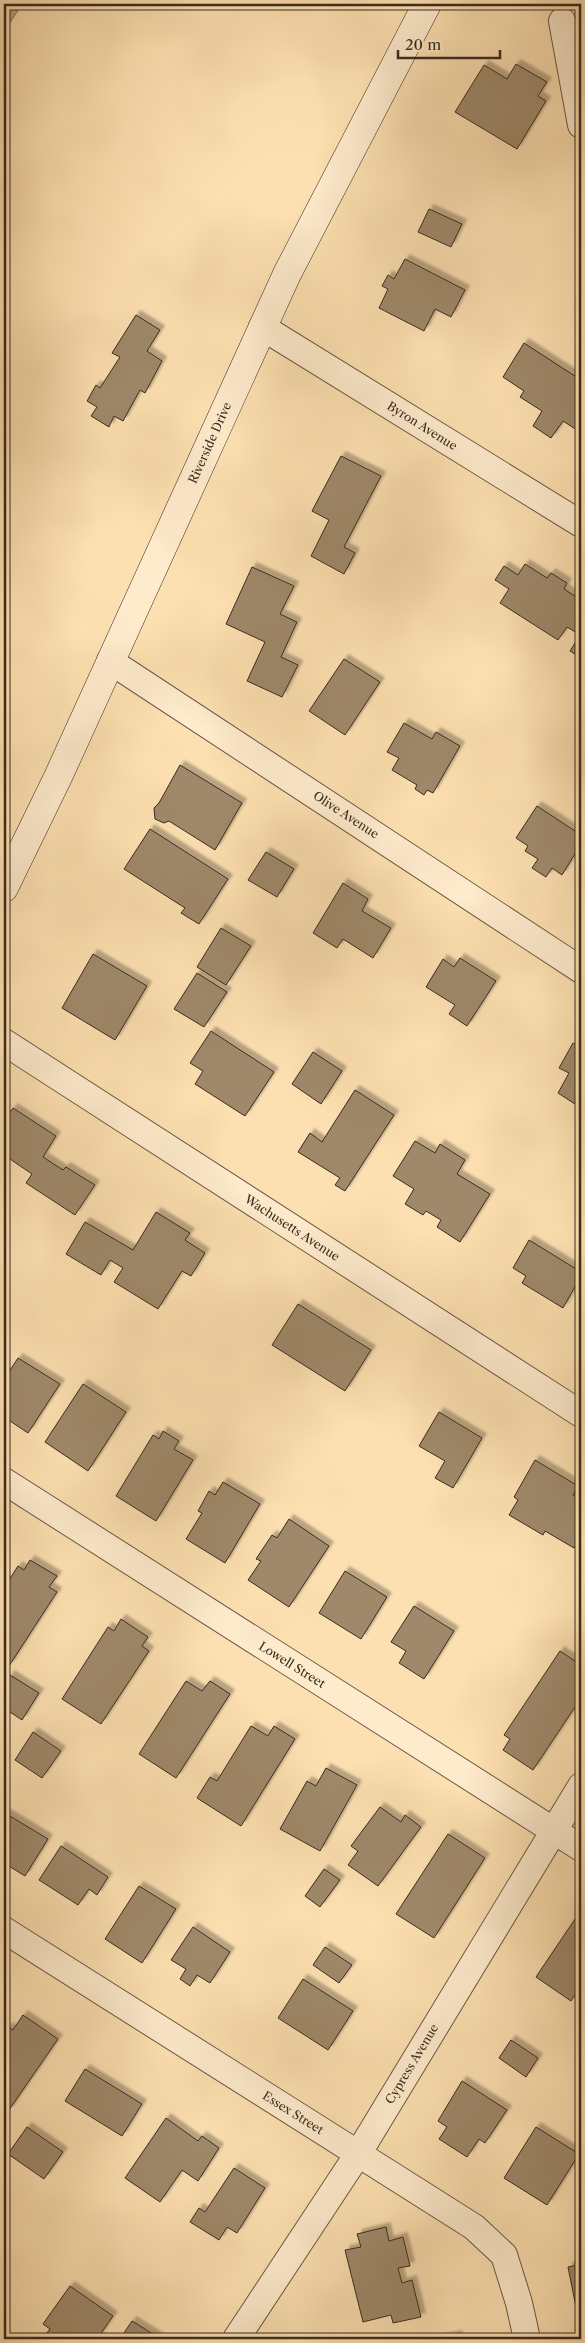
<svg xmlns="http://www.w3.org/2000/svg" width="585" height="2343" viewBox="0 0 585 2343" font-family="'Libre Caslon Text',serif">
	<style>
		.water { fill: #baa27f; stroke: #867259 }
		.building { fill: #9f896b; stroke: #392b1f; filter: url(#shadow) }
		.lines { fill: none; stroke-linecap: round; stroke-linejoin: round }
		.minor-casing { stroke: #6a5844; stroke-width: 28 }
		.secondary-casing { stroke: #392b1f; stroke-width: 29 }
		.minor { stroke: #feebcc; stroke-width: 26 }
		.secondary { stroke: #feebcc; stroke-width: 28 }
		.labels { text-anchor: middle; stroke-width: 4; stroke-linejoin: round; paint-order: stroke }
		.street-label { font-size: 12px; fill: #392b1f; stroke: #feebcc }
	</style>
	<defs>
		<filter id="shadow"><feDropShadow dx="4.5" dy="-4.5" stdDeviation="1" flood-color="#0004"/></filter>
	</defs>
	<rect width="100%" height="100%" fill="#fde0b1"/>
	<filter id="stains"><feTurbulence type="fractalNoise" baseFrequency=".004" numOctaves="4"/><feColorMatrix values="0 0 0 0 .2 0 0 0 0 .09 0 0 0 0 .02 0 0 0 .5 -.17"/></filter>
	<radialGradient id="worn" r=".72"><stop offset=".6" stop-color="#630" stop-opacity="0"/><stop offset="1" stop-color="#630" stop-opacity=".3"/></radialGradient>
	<polygon class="water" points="4,4 22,4 4,32"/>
	<g class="building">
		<polygon points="516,64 547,82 538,96 546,101 517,149 455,112 484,65 507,79"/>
		<polygon points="429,209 462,224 451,247 418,232"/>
		<polygon points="405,259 465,290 451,317 435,309 424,331 379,308 388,289 382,286 388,275 394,279"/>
		<polygon points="136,315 160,330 147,351 162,361 145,393 140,390 123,421 114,416 109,427 91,416 97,407 87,401 96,385 100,388 120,357 112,353"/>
		<polygon points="524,343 581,380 580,432 563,421 551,438 533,426 542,411 520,397 524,391 503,377"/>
		<polygon points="341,456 381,476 344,547 355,553 344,574 311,556 329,520 312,511"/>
		<polygon points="525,564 547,578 551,573 567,583 564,589 581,600 580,611 581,612 581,658 570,651 580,635 567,627 558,640 500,603 509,589 495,580 504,566 518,575"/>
		<polygon points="252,567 294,586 280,614 297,622 281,657 298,665 282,697 247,681 265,642 226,624"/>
		<polygon points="344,659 380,682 345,735 309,711"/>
		<polygon points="404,723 432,739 436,732 460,746 433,793 427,790 424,795 415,789 417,785 392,770 399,758 387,752"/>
		<polygon points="180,765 242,803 215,850 169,821 164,823 155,819 154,808 159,803"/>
		<polygon points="537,806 581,835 581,844 562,875 552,868 546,877 532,868 538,859 525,851 528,846 516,838"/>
		<polygon points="150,829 228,879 199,924 181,913 185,908 124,869"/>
		<polygon points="266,852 294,869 277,897 248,880"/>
		<polygon points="343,883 368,899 362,911 391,928 373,958 343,939 337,948 313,933"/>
		<polygon points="221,928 251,946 226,985 197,967"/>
		<polygon points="93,954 147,986 115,1040 62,1008"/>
		<polygon points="460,958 496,981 467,1026 449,1014 455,1005 426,987 443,959 454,967"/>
		<polygon points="197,973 227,992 204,1027 174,1009"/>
		<polygon points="211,1031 274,1072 245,1116 195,1084 203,1071 190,1063"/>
		<polygon points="573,1043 581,1048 581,1108 558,1093 569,1073 559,1068"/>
		<polygon points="313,1052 342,1071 321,1104 292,1084"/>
		<polygon points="355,1090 394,1115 345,1191 335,1185 340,1178 298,1152 310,1133 322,1142"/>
		<polygon points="13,1108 56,1136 43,1157 63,1170 66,1167 95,1185 75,1215 26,1183 32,1174 4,1155 4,1121"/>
		<polygon points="415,1141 435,1153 440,1144 465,1160 457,1174 490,1194 460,1242 437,1227 441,1220 426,1211 423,1215 405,1204 414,1189 393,1176"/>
		<polygon points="156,1212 190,1233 185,1240 205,1253 191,1276 182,1271 158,1309 114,1282 123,1268 110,1260 101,1275 66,1254 85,1222 133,1250"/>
		<polygon points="529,1240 581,1272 581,1276 563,1308 522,1283 526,1276 513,1268"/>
		<polygon points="298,1304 371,1350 345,1391 272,1345"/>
		<polygon points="18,1358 60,1384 28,1433 4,1417 4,1373 7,1375"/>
		<polygon points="83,1384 126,1412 88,1471 45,1442"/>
		<polygon points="439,1412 482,1438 453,1488 435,1478 445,1461 419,1446"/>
		<polygon points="163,1431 179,1441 174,1449 193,1460 156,1521 116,1496 153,1435 159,1439"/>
		<polygon points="535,1460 578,1486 573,1495 581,1499 581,1535 574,1548 545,1531 543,1535 509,1515 518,1500 514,1497"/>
		<polygon points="223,1482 260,1504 225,1563 186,1539 202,1513 198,1511 209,1491 215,1495"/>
		<polygon points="289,1519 329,1546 289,1607 248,1580 261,1561 256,1559 272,1535 277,1538"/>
		<polygon points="30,1560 57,1576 49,1587 57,1592 9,1666 4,1662 4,1588 18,1566 24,1570"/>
		<polygon points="345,1571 387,1597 361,1639 319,1613"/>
		<polygon points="414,1606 454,1631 424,1679 399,1663 406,1651 391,1642"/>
		<polygon points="121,1619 148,1637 142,1646 149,1651 101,1724 62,1699 108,1627 114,1631"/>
		<polygon points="560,1651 581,1665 581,1698 533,1770 503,1750 510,1739 504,1735"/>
		<polygon points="10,1675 39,1693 22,1720 4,1708 4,1686"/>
		<polygon points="186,1681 202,1691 210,1681 230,1694 176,1778 139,1754"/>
		<polygon points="251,1726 268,1736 274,1726 295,1739 241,1826 197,1798 210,1777 217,1781"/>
		<polygon points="33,1732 61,1751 42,1778 15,1760"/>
		<polygon points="326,1768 357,1785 320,1851 280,1829 307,1781 316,1786"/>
		<polygon points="380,1807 401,1822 405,1815 421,1827 378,1886 348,1865 358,1851 351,1846"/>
		<polygon points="5,1813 48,1839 25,1876 4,1863"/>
		<polygon points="448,1834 485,1858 434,1938 396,1914"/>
		<polygon points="61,1846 108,1877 97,1895 89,1889 78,1905 39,1880"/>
		<polygon points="324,1869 340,1880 320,1907 305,1896"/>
		<polygon points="139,1886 176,1909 142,1963 105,1939"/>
		<polygon points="577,1916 581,1919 581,1986 571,2001 536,1977"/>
		<polygon points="193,1927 230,1952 210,1983 197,1975 190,1986 180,1979 186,1969 171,1960"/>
		<polygon points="325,1947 352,1965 339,1983 313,1965"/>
		<polygon points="303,1979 353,2011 328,2050 278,2018"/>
		<polygon points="23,2015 58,2039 9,2110 4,2106 4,2034 8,2027 13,2030"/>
		<polygon points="511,2040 538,2058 526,2077 499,2058"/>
		<polygon points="85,2069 142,2104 122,2136 65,2101"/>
		<polygon points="462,2081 507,2110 485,2143 479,2139 467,2157 439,2139 447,2127 438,2121"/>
		<polygon points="166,2118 198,2141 202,2136 219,2148 198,2181 182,2170 160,2202 125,2178"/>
		<polygon points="27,2127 63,2152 44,2179 8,2154"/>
		<polygon points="536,2127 579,2154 547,2205 504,2178"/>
		<polygon points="234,2168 265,2188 237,2233 227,2227 219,2240 190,2222 199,2208 205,2212"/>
		<polygon points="386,2227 389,2241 403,2237 410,2266 398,2268 402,2283 412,2280 421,2317 393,2323 391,2315 363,2322 345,2250 361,2247 357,2234"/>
		<polygon points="581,2264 581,2311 577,2312 568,2267"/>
		<polygon points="70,2286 113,2316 97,2339 43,2338 50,2329 43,2324"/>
		<polygon points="132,2321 161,2339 120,2339"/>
		<polygon points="457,2335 458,2339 439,2339"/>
	</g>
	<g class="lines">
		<g class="minor-casing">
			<g id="minor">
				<polyline points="562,21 581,125"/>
				<polyline points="262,327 581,524"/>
				<polyline points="110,661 581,970"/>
				<polyline points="4,1042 581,1414"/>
				<polyline points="4,1481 581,1848"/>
				<polyline points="4,1930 474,2227 504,2255 519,2303 527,2339"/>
				<polyline points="236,2339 358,2154 581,1786"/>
			</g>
		</g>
		<g class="secondary-casing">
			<polyline id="secondary" points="4,888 58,777 287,274 427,4"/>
		</g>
		<use href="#minor" class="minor"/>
		<use href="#secondary" class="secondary"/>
	</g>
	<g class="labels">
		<g class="street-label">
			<text transform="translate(422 426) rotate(32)" y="4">Byron Avenue</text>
			<text transform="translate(210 443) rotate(-66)" y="4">Riverside Drive</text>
			<text transform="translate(346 815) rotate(33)" y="4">Olive Avenue</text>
			<text transform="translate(292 1228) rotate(33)" y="4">Wachusetts Avenue</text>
			<text transform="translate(292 1665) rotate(32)" y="4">Lowell Street</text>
			<text transform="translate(412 2064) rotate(-59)" y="4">Cypress Avenue</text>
			<text transform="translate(293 2113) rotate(32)" y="4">Essex Street</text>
		</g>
	</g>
	<rect width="585" height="2343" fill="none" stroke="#fde0b1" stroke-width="20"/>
	<rect x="5" y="5" width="575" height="2333" fill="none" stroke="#392b1f" stroke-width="2.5"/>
	<rect x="10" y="10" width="565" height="2323" fill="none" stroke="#392b1f"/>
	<path d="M398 50v8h102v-8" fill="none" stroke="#392b1f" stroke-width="2.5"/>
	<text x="405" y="50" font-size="15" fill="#392b1f" stroke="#feebcc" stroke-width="4" paint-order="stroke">20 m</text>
	<rect width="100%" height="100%" filter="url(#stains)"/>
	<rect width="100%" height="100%" fill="url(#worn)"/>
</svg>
